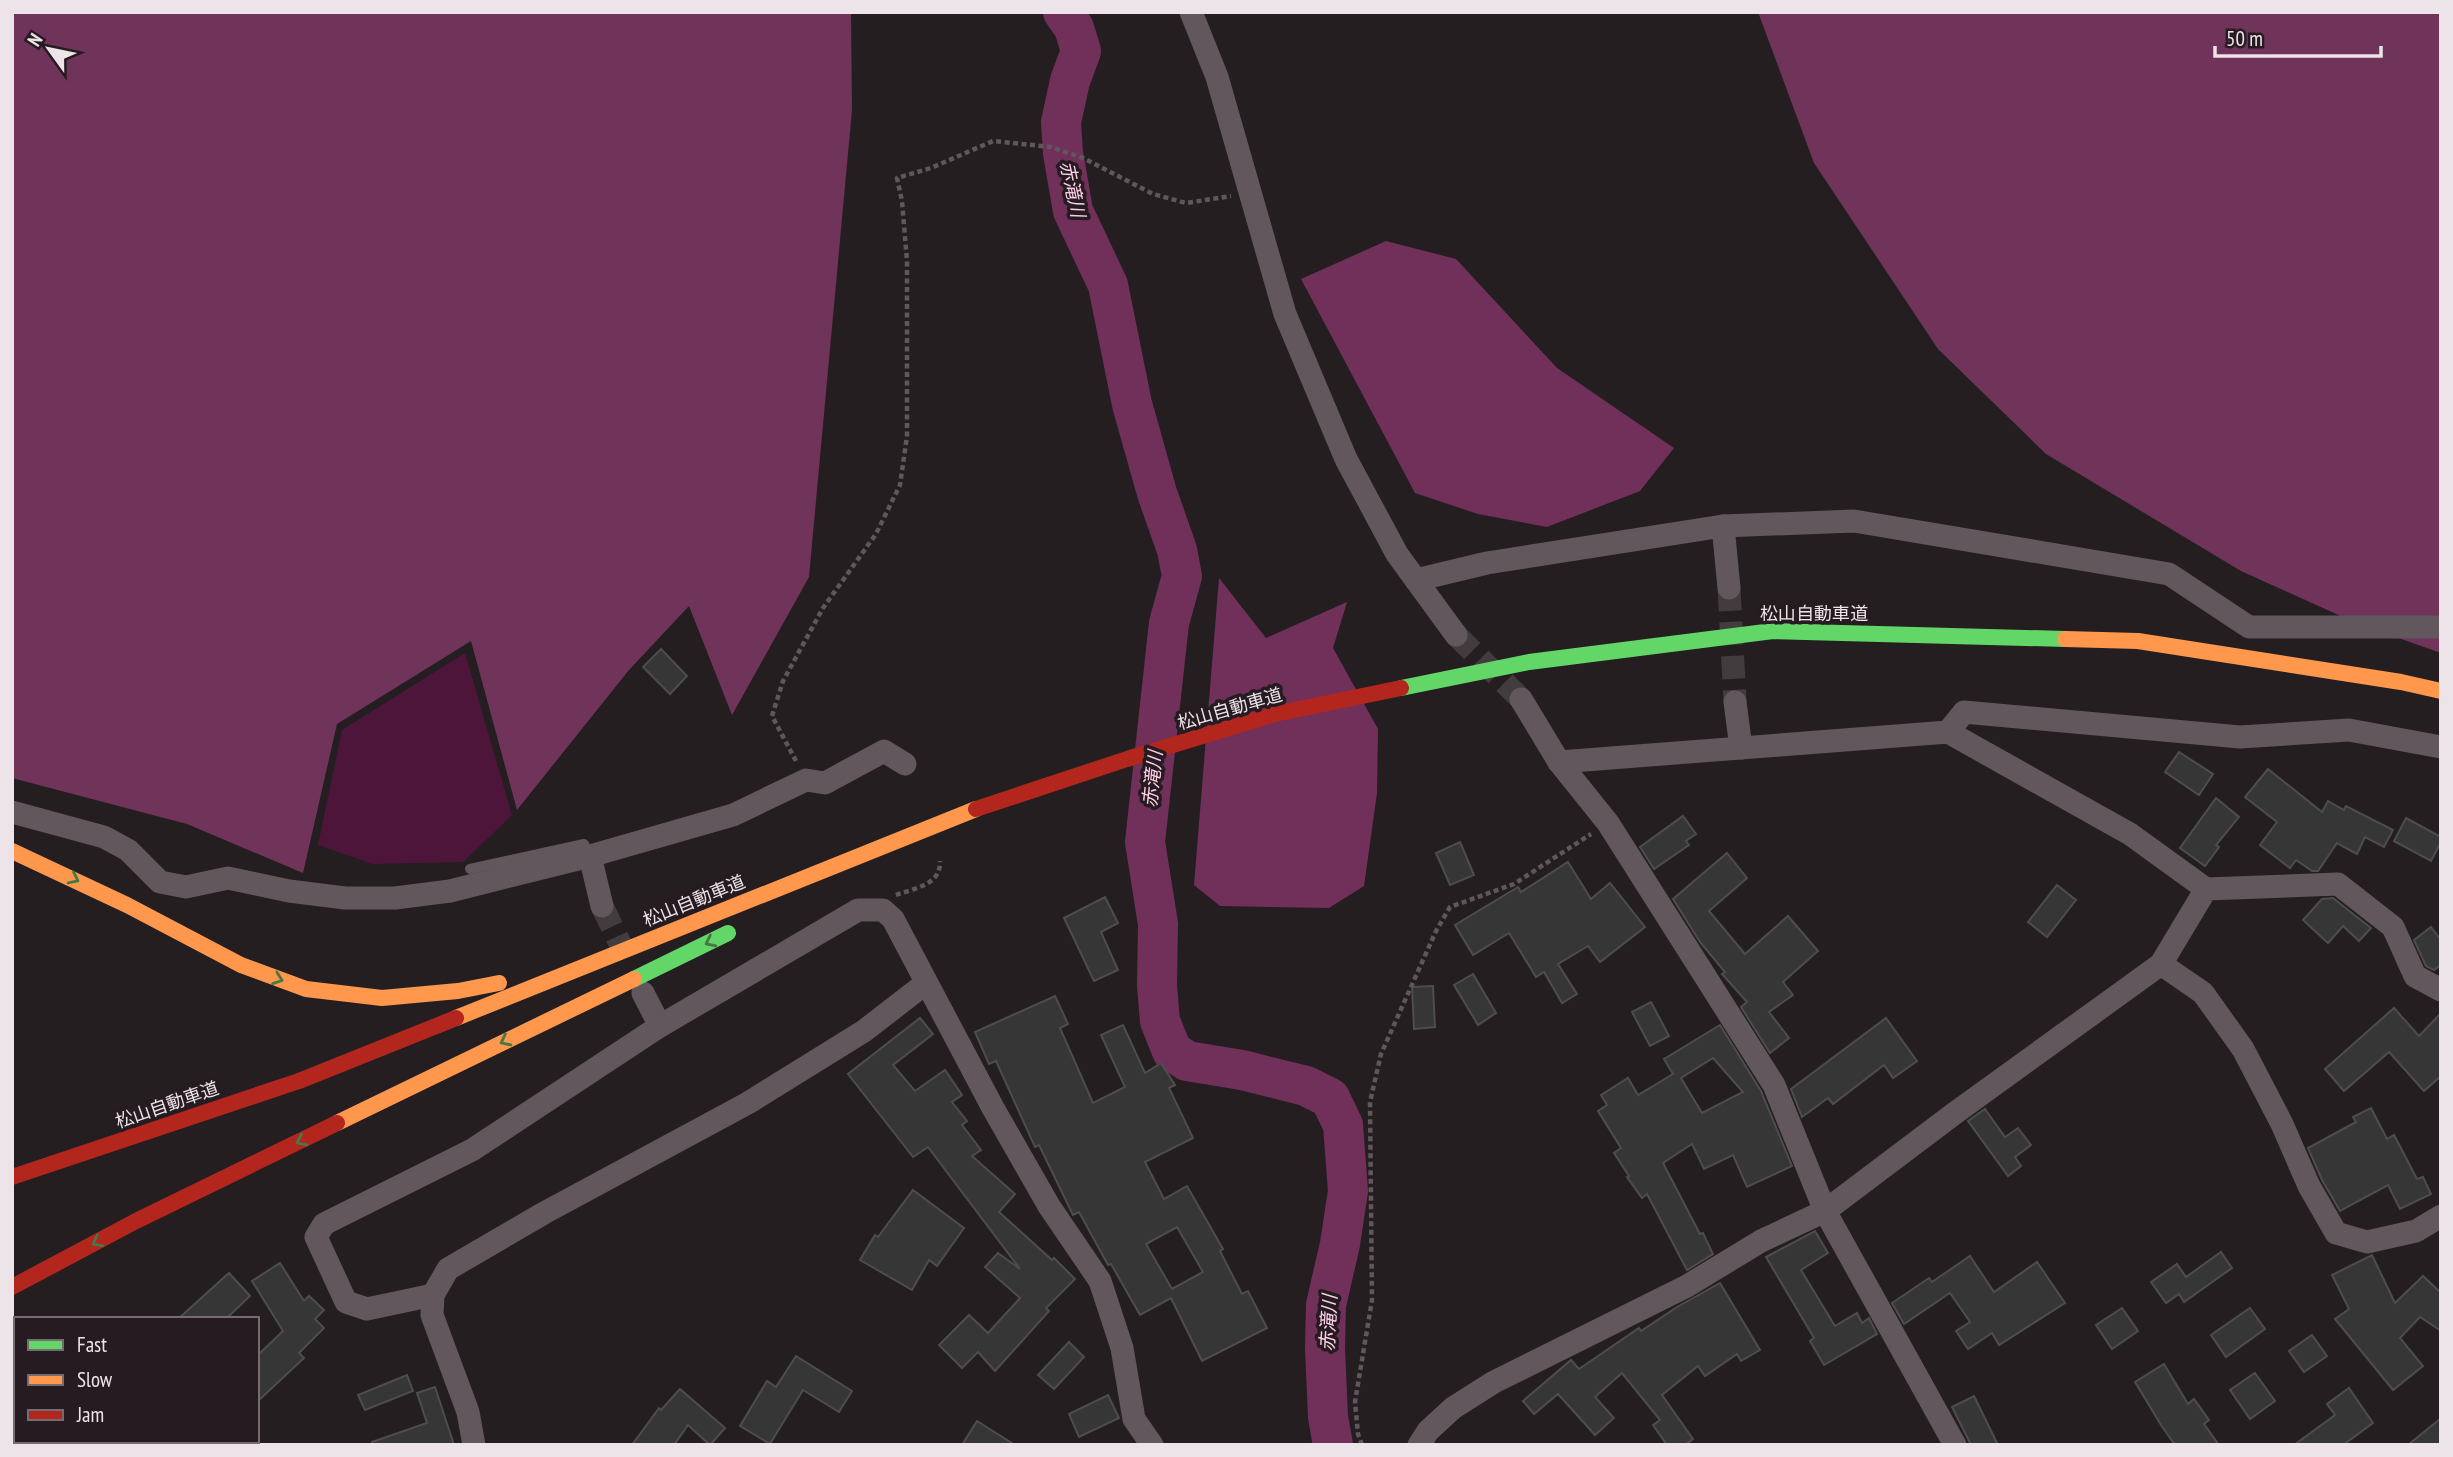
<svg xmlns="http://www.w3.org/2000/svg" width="2453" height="1457" viewBox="0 0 2453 1457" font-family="'PT Sans Narrow','Noto Sans JP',sans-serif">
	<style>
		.green { fill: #4e153b }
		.forest { fill: #703359 }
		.water { fill: #703059 }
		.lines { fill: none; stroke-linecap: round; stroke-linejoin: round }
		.river { stroke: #703059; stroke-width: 40 }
		.building { fill: #373637; stroke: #4d4d4e; stroke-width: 2; fill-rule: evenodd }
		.street-tunnel { stroke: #423c3f; stroke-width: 23; stroke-dasharray: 23 11; stroke-linecap: butt }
		.path { stroke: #60575c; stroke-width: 4.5; stroke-dasharray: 5 3.5; stroke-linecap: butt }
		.lane { stroke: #61575c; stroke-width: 10 }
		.street { stroke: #61575c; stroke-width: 23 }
		.fast { stroke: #63d668; stroke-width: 16 }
		.slow { stroke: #ff974d; stroke-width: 16 }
		.jam { stroke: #b3261e; stroke-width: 16 }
		.oneway { stroke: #457845 }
		.labels { text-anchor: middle; stroke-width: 7; stroke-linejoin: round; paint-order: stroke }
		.street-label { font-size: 18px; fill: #ece4e8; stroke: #271b22 }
		.water-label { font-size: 19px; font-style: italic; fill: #fcd1e8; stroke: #271b22 }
	</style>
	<rect width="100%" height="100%" fill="#241e21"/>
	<polygon class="green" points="465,653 512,815 463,862 373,864 318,845 342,730"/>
	<g class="forest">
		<polygon points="12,12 851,12 852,110 809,577 732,715 689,606 629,670 517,810 471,641 337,724 303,873 187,824 12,778"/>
		<polygon points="1758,12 2441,12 2441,653 2356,623 2241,571 2046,454 1938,349 1814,163"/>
	</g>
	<g class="water">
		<polygon points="1386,241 1456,259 1557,368 1674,448 1640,491 1547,527 1478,514 1415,493 1301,279"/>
		<polygon points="1219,578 1266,638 1347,602 1333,648 1378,729 1377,793 1364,886 1329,908 1220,906 1194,885"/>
	</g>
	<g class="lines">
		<polyline class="river" points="1063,12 1074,28 1081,51 1070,81 1061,122 1063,153 1073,211 1108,285 1132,404 1157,493 1177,550 1182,576 1169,623 1145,842 1158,924 1157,986 1160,1021 1172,1051 1187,1061 1242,1070 1306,1086 1330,1098 1343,1125 1348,1191 1340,1244 1326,1305 1325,1348 1328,1417 1333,1445"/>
	</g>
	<g class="building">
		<polygon points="661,649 687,676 670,694 643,667"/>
		<polygon points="2179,752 2213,774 2199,795 2165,772"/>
		<polygon points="2268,769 2322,812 2328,801 2344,810 2346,806 2393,830 2384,847 2365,837 2357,854 2337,843 2318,871 2312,871 2296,860 2290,868 2260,845 2277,822 2245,797"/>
		<polygon points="2216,798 2239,817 2216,845 2219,847 2205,866 2180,848"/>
		<polygon points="1683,816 1696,834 1686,841 1689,845 1654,869 1640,847"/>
		<polygon points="2406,818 2441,837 2441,842 2431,861 2394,841"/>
		<polygon points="1460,842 1474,875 1450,885 1436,853"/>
		<polygon points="1727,853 1747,878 1709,911 1745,954 1788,916 1818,951 1783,982 1793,995 1769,1012 1789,1038 1770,1053 1741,1007 1747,1002 1722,974 1725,972 1700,942 1673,899"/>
		<polygon points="1568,862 1591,899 1610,883 1645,927 1600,962 1588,946 1558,964 1577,994 1562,1003 1544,972 1536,977 1509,933 1473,955 1455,925 1518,887 1521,892"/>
		<polygon points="2057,885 2076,900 2047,937 2028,922"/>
		<polygon points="1105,897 1118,923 1101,932 1118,970 1094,981 1064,918"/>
		<polygon points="2333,898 2371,928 2359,941 2343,926 2328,943 2303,920 2322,899"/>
		<polygon points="2431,927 2441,940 2441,965 2434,970 2426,966 2414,940"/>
		<polygon points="1473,974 1496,1013 1478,1025 1454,985"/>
		<polygon points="1433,986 1435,1027 1414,1029 1412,987"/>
		<path d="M1055,996L1068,1024L1060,1028L1093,1103L1125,1087L1101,1035L1123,1025L1145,1073L1161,1063L1175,1085L1169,1088L1193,1138L1145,1162L1164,1199L1187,1186L1223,1249L1220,1251L1242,1294L1248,1291L1267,1328L1202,1361L1171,1298L1140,1315L1111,1264L1108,1265L1079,1212L1073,1215L1039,1145L1035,1147L996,1061L989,1064L975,1032ZM1177,1227L1203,1272L1172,1289L1146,1244Z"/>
		<polygon points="1651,1002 1669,1036 1650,1046 1632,1012"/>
		<polygon points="2394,1008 2419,1036 2441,1013 2441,1076 2424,1091 2389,1052 2344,1091 2325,1069"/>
		<polygon points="920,1018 933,1034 893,1065 915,1091 945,1070 962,1095 952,1102 967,1121 962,1125 981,1150 972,1156 1015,1194 999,1212 1052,1260 1054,1258 1075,1279 1046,1308 1049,1311 995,1371 978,1352 962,1368 939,1345 969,1315 988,1333 1020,1298 985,1267 998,1253 1020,1269 928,1147 913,1157 848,1074"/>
		<polygon points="1886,1018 1917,1061 1893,1078 1884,1065 1833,1104 1828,1098 1802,1117 1791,1089"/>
		<path d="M1720,1025L1761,1091L1792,1166L1747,1187L1733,1155L1704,1169L1692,1144L1663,1163L1700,1234L1703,1233L1713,1254L1687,1270L1647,1194L1642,1198L1627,1177L1629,1176L1614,1153L1621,1148L1598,1111L1607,1105L1601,1095L1628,1078L1638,1095L1673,1074L1664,1059ZM1713,1058L1743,1092L1702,1113L1681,1078Z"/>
		<polygon points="2371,1108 2387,1139 2394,1135 2417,1179 2423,1177 2431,1194 2400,1209 2388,1185 2340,1211 2322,1180 2308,1148 2356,1122 2353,1117"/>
		<polygon points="1985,1109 2005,1137 2018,1128 2031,1145 2015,1157 2021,1166 2008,1176 1968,1121"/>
		<polygon points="913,1190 964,1228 937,1266 929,1260 912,1290 860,1260 875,1235 878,1237"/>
		<polygon points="1815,1231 1828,1253 1801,1270 1835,1326 1857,1313 1862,1323 1869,1318 1877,1334 1824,1365 1810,1341 1814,1338 1766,1257"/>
		<polygon points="2221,1252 2232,1268 2184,1302 2179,1294 2166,1303 2151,1282 2177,1264 2186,1277"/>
		<polygon points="2372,1255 2395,1303 2423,1276 2441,1293 2441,1331 2420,1317 2400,1338 2423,1366 2393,1390 2335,1319 2349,1309 2332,1275"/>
		<polygon points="1970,1256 1994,1292 2037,1262 2065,1303 1999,1345 1992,1333 1968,1349 1956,1331 1970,1322 1950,1293 1904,1324 1892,1303 1929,1278 1932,1282"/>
		<polygon points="280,1263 304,1301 309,1296 324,1310 315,1319 324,1328 299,1353 304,1358 257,1402 257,1356 283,1331 252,1281"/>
		<polygon points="229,1273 250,1296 226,1319 178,1319"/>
		<polygon points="1720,1283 1760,1350 1741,1361 1737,1354 1705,1376 1698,1366 1662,1395 1693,1439 1685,1445 1667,1445 1653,1425 1660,1420 1622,1373 1595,1397 1614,1418 1595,1435 1558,1394 1534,1414 1523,1401 1571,1360 1579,1369 1639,1328 1641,1331 1677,1307"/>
		<polygon points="2122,1308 2138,1331 2112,1349 2096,1325"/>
		<polygon points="2250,1308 2265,1329 2226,1357 2211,1335"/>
		<polygon points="2312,1335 2327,1356 2304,1372 2289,1351"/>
		<polygon points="1069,1342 1084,1357 1054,1389 1038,1375"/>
		<polygon points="796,1356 852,1391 839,1412 803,1390 770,1444 740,1426 767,1381 776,1387"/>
		<polygon points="2164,1364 2188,1404 2194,1399 2209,1420 2204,1424 2219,1445 2175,1445 2161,1425 2135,1382"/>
		<polygon points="2255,1373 2275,1401 2250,1419 2230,1390"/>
		<polygon points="407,1375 413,1391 365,1410 358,1395"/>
		<polygon points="435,1387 454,1445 372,1445 372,1442 427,1423 417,1393"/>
		<polygon points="2349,1388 2373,1423 2343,1445 2294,1445 2335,1415 2327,1404"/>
		<polygon points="680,1389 725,1428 710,1445 688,1425 674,1445 632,1445 659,1408 661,1410"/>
		<polygon points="1108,1395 1119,1418 1079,1437 1069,1414"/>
		<polygon points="1974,1396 1998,1445 1971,1445 1952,1407"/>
		<polygon points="2441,1418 2441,1445 2408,1445"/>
		<polygon points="977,1421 1015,1445 962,1445"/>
	</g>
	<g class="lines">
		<g class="street-tunnel">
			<polyline points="1729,588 1735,702"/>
			<polyline points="1456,635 1521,699"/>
			<polyline points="602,906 628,960"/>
		</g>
		<g class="path">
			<polyline points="796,761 772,716 783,681 823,608 876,534 900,485 907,436 907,261 902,201 897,178 931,168 993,141 1051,147 1083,158 1153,194 1186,203 1231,196"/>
			<path d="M896,895C915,888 941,885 940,861"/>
			<polyline points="1362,1445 1358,1434 1355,1402 1372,1300 1370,1102 1381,1054 1436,931 1450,907 1514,884 1591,834"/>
		</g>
		<polyline class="lane" points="470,869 584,844 590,856"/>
		<g class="street">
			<polyline points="1191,12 1217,77 1285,314 1346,459 1397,554 1456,635"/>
			<polyline points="1723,526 1854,521 2169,574 2249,627 2441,627"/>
			<polyline points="1416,580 1487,563 1723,526 1729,588"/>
			<polyline points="1521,699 1559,762 1608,823 1774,1085 1825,1211 1955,1445"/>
			<polyline points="1735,702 1741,748"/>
			<polyline points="1948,732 1964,712 2240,737 2349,730 2441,747"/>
			<polyline points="1559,762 1948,732 2130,834 2206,889"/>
			<polyline points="12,812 104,837 128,850 160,882 186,887 228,878 289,891 345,898 395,898 450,891 590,856 733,815 806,780 825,783 884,751 905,764"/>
			<polyline points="590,856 602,906"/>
			<polyline points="2161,964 2203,993 2243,1049 2282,1124 2309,1186 2336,1233 2367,1242 2416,1231 2441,1216"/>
			<polyline points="643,993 660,1026"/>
			<polyline points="433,1295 367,1309 346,1302 316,1237 324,1224 472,1150 660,1026 858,910 883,910 893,919 993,1108 1049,1206 1100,1281 1122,1348 1134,1419 1152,1445"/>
			<polyline points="474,1445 468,1412 432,1315 433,1295 448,1269 544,1213 748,1103 864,1031 926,983"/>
			<polyline points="1419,1445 1428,1431 1453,1408 1494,1382 1687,1286 1761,1241 1825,1211 1955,1113 2161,964 2206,889 2338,884 2393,927 2415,976 2441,990"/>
		</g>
		<g class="fast">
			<polyline points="1401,688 1529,662 1773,631 2065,639"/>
			<polyline points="634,979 728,933"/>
		</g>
		<g class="slow">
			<polyline points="2065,639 2138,641 2401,682 2441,691"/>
			<polyline points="12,851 127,905 241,965 306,989 382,998 458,991 499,983"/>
			<polyline points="456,1018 976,809"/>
			<polyline points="337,1123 634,979"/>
		</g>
		<g class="jam">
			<polyline points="976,809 1127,759 1275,714 1401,688"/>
			<polyline points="12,1177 299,1081 456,1018"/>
			<polyline points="12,1287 136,1221 337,1123"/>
		</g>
	</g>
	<defs><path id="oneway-chevron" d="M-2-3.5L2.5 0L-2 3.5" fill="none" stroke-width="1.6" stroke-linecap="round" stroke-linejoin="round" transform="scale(1.75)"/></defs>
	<g class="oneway">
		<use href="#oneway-chevron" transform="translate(74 879) rotate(26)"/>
		<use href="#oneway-chevron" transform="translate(710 942) rotate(154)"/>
		<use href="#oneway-chevron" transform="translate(278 979) rotate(20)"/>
		<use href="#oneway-chevron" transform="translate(505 1041) rotate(154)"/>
		<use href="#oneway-chevron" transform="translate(301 1141) rotate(154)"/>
		<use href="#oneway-chevron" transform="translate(97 1242) rotate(152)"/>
	</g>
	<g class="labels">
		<g class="street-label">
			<text x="1814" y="620">松山自動車道</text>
			<text transform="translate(1230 709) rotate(-16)" y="6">松山自動車道</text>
			<text transform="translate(694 901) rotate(-22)" y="6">松山自動車道</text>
			<text transform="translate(167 1105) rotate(-19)" y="6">松山自動車道</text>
		</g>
		<g class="water-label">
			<text transform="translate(1073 189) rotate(78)" y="7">赤滝川</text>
			<text transform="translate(1152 779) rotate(-84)" y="7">赤滝川</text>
			<text transform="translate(1328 1323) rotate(-87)" y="7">赤滝川</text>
		</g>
	</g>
	<rect width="2453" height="1457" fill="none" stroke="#ece4e8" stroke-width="28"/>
	<rect x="14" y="1317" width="245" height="126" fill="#271b22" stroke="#766b71" stroke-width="2"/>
	<rect x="28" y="1340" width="35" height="10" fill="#63d668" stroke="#766b71" stroke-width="2"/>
	<text x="77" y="1352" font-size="21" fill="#ece4e8">Fast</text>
	<rect x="28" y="1375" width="35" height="10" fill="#ff974d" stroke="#766b71" stroke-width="2"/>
	<text x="77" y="1387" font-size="21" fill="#ece4e8">Slow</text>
	<rect x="28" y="1410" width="35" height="10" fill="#b3261e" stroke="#766b71" stroke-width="2"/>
	<text x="77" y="1422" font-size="21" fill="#ece4e8">Jam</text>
	<g transform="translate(49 49) rotate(303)" stroke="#271b22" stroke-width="5" paint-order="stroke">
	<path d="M0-5L12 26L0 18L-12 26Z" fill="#ece4e8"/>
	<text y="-10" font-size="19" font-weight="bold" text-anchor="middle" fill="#ece4e8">N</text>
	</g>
	<path d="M2215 46v10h166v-10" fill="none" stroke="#ece4e8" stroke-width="3.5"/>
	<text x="2226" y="46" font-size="21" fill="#ece4e8" stroke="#271b22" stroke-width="5" paint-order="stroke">50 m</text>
</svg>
